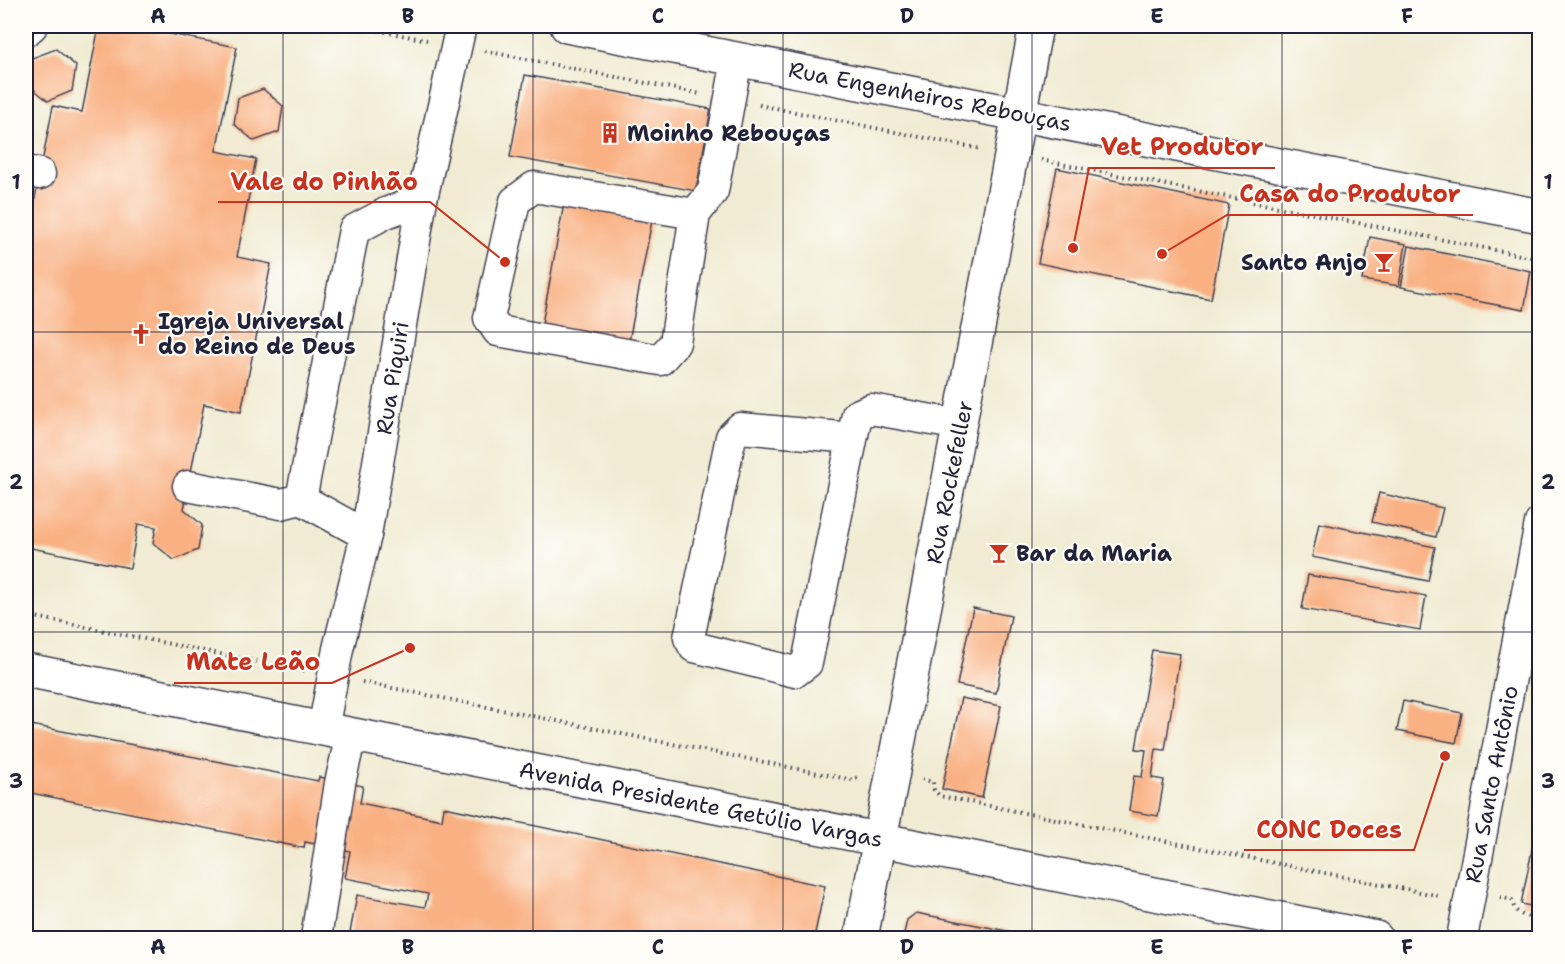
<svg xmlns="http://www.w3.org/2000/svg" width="1565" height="964" viewBox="0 0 1565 964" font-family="'Shantell Sans',sans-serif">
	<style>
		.building { fill: #f9b183 }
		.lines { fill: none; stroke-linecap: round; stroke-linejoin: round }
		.minor-casing { stroke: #414052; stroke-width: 33 }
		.major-casing { stroke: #414052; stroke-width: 36 }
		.path { stroke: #414052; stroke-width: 4; stroke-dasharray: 1.5 4.5; stroke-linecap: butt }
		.minor { stroke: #fff; stroke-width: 30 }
		.major { stroke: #fff; stroke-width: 33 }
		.grid { fill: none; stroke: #22223b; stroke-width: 1.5; stroke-opacity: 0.55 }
		.labels { text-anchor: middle; stroke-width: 4.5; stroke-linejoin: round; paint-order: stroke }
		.street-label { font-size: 22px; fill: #22223b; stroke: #fdfcf7 }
		.poi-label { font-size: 22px; font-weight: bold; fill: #22223b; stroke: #fdfcf7; text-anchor: start }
		.leader { fill: none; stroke: #c8321e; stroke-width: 2 }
		.callout-dot { fill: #c8321e; stroke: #fdfcf7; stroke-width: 2 }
		.callout-label { font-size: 24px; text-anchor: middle; font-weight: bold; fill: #c8321e; stroke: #fdfcf7; stroke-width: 4.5; stroke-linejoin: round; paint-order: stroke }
		.neatline { fill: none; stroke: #22223b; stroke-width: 2 }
		.grid-label { font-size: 20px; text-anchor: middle; font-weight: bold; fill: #22223b }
	</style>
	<rect width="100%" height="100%" fill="#fdfcf7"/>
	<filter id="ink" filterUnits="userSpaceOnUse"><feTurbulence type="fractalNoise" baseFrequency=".0167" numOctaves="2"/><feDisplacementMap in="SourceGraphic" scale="12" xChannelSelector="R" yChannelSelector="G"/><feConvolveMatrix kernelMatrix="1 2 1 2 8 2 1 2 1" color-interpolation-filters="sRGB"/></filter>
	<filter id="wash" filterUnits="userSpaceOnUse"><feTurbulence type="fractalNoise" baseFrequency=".008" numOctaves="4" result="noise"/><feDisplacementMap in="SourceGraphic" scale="24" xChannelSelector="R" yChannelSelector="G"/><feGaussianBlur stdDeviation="1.35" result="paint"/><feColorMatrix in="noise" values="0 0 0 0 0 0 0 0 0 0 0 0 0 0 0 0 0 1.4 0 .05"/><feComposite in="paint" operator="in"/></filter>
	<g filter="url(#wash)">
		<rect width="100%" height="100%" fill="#f0ebd2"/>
		<g id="blocks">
			<g class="building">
				<polygon points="99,26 129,26 237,47 216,151 256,159 237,257 271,264 241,412 204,404 184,509 202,525 198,550 174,560 153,543 156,527 138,524 130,568 26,547 26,213 32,214 53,106 82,112"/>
				<polygon points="56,49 76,66 72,91 48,101 27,84 32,58"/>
				<polygon points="525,75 711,109 696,191 510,157"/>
				<polygon points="263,89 283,106 279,132 254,141 234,124 238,98"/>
				<polygon points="1057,168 1229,205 1211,299 1038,263"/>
				<polygon points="565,198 653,215 627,352 540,335"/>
				<polygon points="1370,237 1406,244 1399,286 1362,280"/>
				<polygon points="1409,246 1531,271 1524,310 1401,287"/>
				<polygon points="1379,493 1443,508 1436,537 1372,522"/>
				<polygon points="1319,523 1435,547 1428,581 1312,557"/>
				<polygon points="1308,575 1426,596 1420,630 1302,609"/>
				<polygon points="973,608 1011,616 996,693 957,685"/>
				<polygon points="1152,650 1180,654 1165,750 1156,749 1152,778 1164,780 1158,816 1129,811 1134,776 1142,777 1146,750 1136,749"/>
				<polygon points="961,698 1001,706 982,798 942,789"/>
				<polygon points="1403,701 1462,713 1456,743 1397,731"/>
				<polygon points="26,724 318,781 319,777 363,786 360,803 442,820 444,807 825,886 814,938 349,938 357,895 425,907 428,894 345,878 350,851 305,842 304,848 26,792"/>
				<polygon points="1538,821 1540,821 1540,908 1521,904"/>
				<polygon points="916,913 1038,937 1038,938 903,938 907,920"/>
			</g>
		</g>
	</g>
	<g filter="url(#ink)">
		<use href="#blocks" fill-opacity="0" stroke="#414052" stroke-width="1.5"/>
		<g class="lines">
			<g class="minor-casing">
				<g id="minor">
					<polyline points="26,31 32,26"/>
					<polyline points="26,171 40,174"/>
					<polyline points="695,214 534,187 515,201 489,318 498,331 660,360 675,343 695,214 713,191 737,59"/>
					<polyline points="852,438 740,428 731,437 689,638 694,647 795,672 807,663 857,415 871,409 960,425"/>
					<polyline points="188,486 281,504 301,499"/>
					<polyline points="366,535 301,499 354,230 386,213 422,199"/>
					<polyline points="323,730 338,649 366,535 422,199 461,26"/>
					<polyline points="316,938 340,783 351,735"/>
					<polyline points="1462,938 1540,523"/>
				</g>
			</g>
			<g class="major-casing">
				<g id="major">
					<polyline points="567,26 1540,216"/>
					<polyline points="26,670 1376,938"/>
					<polyline points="861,938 1036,26"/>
				</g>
			</g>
			<g class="path">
				<polyline points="355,26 427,40"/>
				<polyline points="485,51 701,94"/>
				<polyline points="759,105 981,149"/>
				<polyline points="1041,160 1540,259"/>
				<polyline points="26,615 304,671"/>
				<polyline points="362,682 853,780 859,776"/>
				<polyline points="922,779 933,782 934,790 940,796 1440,896"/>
				<path d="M1500,897L1512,900C1515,916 1525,916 1540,919"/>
			</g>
			<use href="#minor" class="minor"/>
			<use href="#major" class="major"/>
		</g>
	</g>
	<path class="grid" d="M283,26V938M533,26V938M783,26V938M1032,26V938M1282,26V938M26,332H1540M26,632H1540"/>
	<defs>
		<g id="building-bare" transform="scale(1.62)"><path d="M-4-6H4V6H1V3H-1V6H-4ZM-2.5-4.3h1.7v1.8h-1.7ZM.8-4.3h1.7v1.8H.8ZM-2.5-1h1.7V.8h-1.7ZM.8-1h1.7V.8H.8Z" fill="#c8321e" stroke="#fdfcf7" stroke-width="2.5" paint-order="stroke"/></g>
		<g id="bar-bare" transform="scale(1.62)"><path d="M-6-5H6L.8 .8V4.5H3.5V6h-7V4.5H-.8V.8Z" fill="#c8321e" stroke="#fdfcf7" stroke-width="2.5" paint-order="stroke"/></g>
		<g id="church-bare" transform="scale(1.62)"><path d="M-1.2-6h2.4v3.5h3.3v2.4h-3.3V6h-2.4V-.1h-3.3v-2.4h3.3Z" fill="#c8321e" stroke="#fdfcf7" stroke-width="2.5" paint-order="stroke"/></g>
	</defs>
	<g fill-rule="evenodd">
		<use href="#building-bare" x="610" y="133"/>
		<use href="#bar-bare" x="1384" y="262"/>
		<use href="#church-bare" x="141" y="334"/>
		<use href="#bar-bare" x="999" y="553"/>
	</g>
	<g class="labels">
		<g class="street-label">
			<text transform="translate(930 96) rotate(11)" y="8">Rua Engenheiros Rebouças</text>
			<text transform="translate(392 378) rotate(-81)" y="8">Rua Piquiri</text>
			<text transform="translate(949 482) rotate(-79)" y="8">Rua Rockefeller</text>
			<text transform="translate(1491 784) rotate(-79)" y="8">Rua Santo Antônio</text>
			<text transform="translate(701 804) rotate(11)" y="8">Avenida Presidente Getúlio Vargas</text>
		</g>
		<g class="poi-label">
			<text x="627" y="141">Moinho Rebouças</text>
			<text x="1367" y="270" text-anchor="end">Santo Anjo</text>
			<text x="158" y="329">Igreja Universal<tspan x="158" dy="25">do Reino de Deus</tspan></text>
			<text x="1016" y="561">Bar da Maria</text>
		</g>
	</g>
	<path class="leader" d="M1073 248L1089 168H1275M505 262L430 202H218M1162 254L1227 215H1473M410 648L332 683H174M1445 756L1414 850H1244"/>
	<g class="callout-dot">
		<circle cx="1073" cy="248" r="6"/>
		<circle cx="505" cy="262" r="6"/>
		<circle cx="1162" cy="254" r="6"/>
		<circle cx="410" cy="648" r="6"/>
		<circle cx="1445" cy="756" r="6"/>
	</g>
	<g class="callout-label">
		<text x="1182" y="155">Vet Produtor</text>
		<text x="324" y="190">Vale do Pinhão</text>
		<text x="1350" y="202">Casa do Produtor</text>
		<text x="253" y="670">Mate Leão</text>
		<text x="1329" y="838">CONC Doces</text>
	</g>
	<rect width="1565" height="964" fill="none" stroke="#fdfcf7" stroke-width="66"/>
	<rect x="33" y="33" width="1499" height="898" class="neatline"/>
	<g class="grid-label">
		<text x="158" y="23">A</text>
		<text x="408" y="23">B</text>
		<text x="658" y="23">C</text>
		<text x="907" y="23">D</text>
		<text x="1157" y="23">E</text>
		<text x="1407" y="23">F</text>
		<text x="16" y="189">1</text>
		<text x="1548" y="189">1</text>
		<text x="16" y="489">2</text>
		<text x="1548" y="489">2</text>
		<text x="16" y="788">3</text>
		<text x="1548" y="788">3</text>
		<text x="158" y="954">A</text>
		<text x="408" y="954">B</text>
		<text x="658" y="954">C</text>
		<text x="907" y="954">D</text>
		<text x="1157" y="954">E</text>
		<text x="1407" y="954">F</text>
	</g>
</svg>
